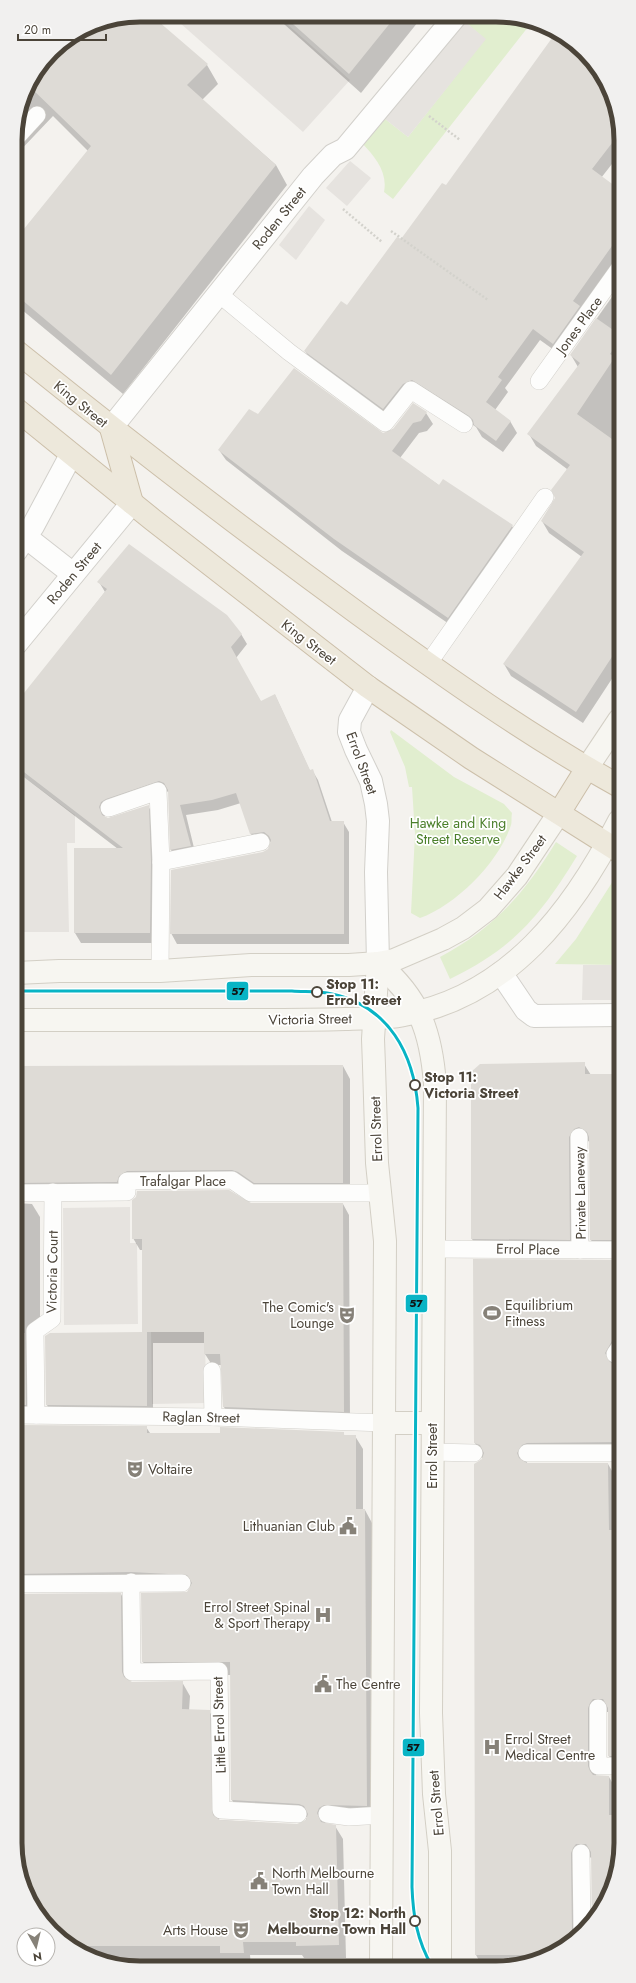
<svg xmlns="http://www.w3.org/2000/svg" width="636" height="1983" viewBox="0 0 636 1983" font-family="Jost,sans-serif">
	<style>
		.green { fill: #e1eecf }
		.parking { fill: #e6e3df }
		.shadow { fill: #0003 }
		.building { fill: #dedbd6 }
		.lines { fill: none; stroke-linecap: round; stroke-linejoin: round }
		.lane-casing { stroke: #d2d0cb; stroke-width: 18 }
		.street-casing { stroke: #d2d0cb; stroke-width: 24 }
		.secondary-casing { stroke: #d3cfc5; stroke-width: 24 }
		.highway-casing { stroke: #ccbfa9; stroke-width: 24 }
		.path { stroke: #d3d2cc; stroke-width: 2.5; stroke-dasharray: 2 2; stroke-linecap: butt }
		.lane { stroke: #fdfdfc; stroke-width: 17 }
		.street { stroke: #fdfdfc; stroke-width: 22 }
		.secondary { stroke: #f7f6f1; stroke-width: 22 }
		.highway { stroke: #ede8db; stroke-width: 22 }
		.tram-1-casing { stroke: #fff; stroke-width: 6 }
		.tram-1 { stroke: #08b4c5; stroke-width: 3 }
		.stop-dot { fill: #fff; stroke: #4b4439; stroke-width: 2 }
		.labels { text-anchor: middle; stroke-width: 3.5; stroke-linejoin: round; paint-order: stroke }
		.street-label { font-size: 14px; fill: #4b4439; stroke: #fff }
		.park-label { font-size: 14px; fill: #4a7f2a; stroke: #fff }
		.stop-label { font-size: 14px; font-weight: bold; fill: #4b4439; stroke: #fff; text-anchor: start }
		.poi-label { font-size: 14px; fill: #4b4439; stroke: #fff; text-anchor: start }
		.rim { fill: none; stroke: #4b4439; stroke-width: 5 }
		.line-badge { stroke: #fff; stroke-width: 1.5 }
		.pale-badge-label { font-size: 11px; text-anchor: middle; font-weight: bold; fill: #111 }
	</style>
	<rect width="100%" height="100%" fill="#f4f2ee"/>
	<g class="green">
		<path d="M465,17H520L532,22L393,199L384,192C388,172 375,157 362,143L385,119L408,137L485,39L463,20Z"/>
		<path d="M391,730L454,777L504,804L512,813C511,817 512,822 511,825C499,862 456,905 420,918L411,913L415,834L412,787H409L405,767L390,732Z"/>
		<path d="M556,842L577,856C541,915 513,949 450,979L440,957C493,929 525,893 556,842Z"/>
		<polygon points="620,879 620,965 555,964 576,939 613,881"/>
	</g>
	<g class="parking">
		<polygon points="171,15 278,16 350,80 303,132"/>
		<polygon points="463,20 486,39 408,137 385,119"/>
		<polygon points="350,161 371,178 347,206 326,188"/>
		<polygon points="309,206 325,220 296,260 279,245"/>
		<polygon points="16,771 75,815 75,843 67,843 69,932 16,932"/>
		<polygon points="583,965 620,965 620,1000 582,1000"/>
		<polygon points="130,1207 130,1243 137,1243 138,1324 64,1325 63,1208"/>
		<polygon points="151,1330 205,1330 206,1403 152,1404"/>
	</g>
	<g class="shadow">
		<polygon points="140,15 160,15 164,22 161,25 207,65 218,84 202,100 276,165 287,185 123,394 15,304 15,242 88,151 53,116 15,156 15,132 28,85 58,46 93,24"/>
		<polygon points="275,16 422,17 361,93"/>
		<polygon points="558,31 584,52 608,85 619,116 619,155 601,178 619,190 619,257 561,355 540,340 505,388 508,392 495,410 510,421 517,433 503,452 482,437 476,427 424,393 414,392 390,421 312,363 305,351 347,307 446,187"/>
		<polygon points="15,158 23,172 15,181"/>
		<polygon points="619,287 619,668 583,723 511,676 504,664 582,557 549,533 542,521 556,498 567,469 536,446 529,434 578,367 571,355"/>
		<polygon points="426,413 433,424 427,431 419,433 400,458 440,486 512,526 518,537 455,628 342,551 226,460 219,450 258,416 383,434"/>
		<polygon points="99,582 241,634 247,644 236,658 261,702 275,695 310,771 312,770 318,780 332,822 343,822 349,832 349,944 177,944 171,933 269,850 271,842 257,844 251,834 241,803 218,810 186,815 196,856 177,860 171,850 169,792 165,791 111,809 104,817 107,819 148,806 154,816 156,943 81,943 75,933 118,849 16,771 16,705 105,592"/>
		<polygon points="584,1064 591,1075 620,1075 620,1254 599,1254 591,1240 590,1142 588,1141 581,1142 577,1253 480,1253 472,1239"/>
		<polygon points="343,1066 350,1079 350,1196 246,1185 135,1184 19,1198 17,1202 16,1067"/>
		<polygon points="17,1203 32,1204 40,1217 40,1333 33,1418 17,1422"/>
		<polygon points="251,1204 343,1204 349,1215 350,1422 230,1418 224,1407 222,1365 212,1365 205,1354 205,1343 153,1343 153,1417 53,1416 47,1405 46,1337 143,1333 143,1250 140,1250 133,1238"/>
		<polygon points="474,1260 620,1261 620,1355 614,1364 620,1363 620,1456 530,1458 526,1464 608,1464 616,1478 616,1531 620,1531 621,1770 617,1770 609,1756 608,1712 606,1712 597,1718 596,1776 609,1777 617,1791 617,1816 592,1858 589,1857 579,1934 558,1951 520,1966 482,1966 476,1955 475,1465 483,1459 475,1443"/>
		<polygon points="17,1426 146,1427 150,1433 173,1434 343,1433 345,1436 355,1436 363,1449 363,1510 365,1510 372,1523 374,1819 327,1821 325,1824 335,1826 343,1839 346,1958 304,1958 302,1955 250,1955 251,1966 229,1966 225,1959 96,1959 85,1955 52,1931 28,1898 17,1867 121,1594 128,1608 129,1681 132,1683 182,1682 190,1696 189,1711 209,1711 217,1724 219,1820 298,1825 304,1824 307,1817 239,1813 232,1800 231,1675 150,1675 143,1662 191,1587 139,1585 17,1591"/>
	</g>
	<g class="building">
		<polygon points="140,15 151,15 208,64 187,85 276,165 111,375 15,294 15,240 91,146 28,85 58,46 93,24"/>
		<polygon points="284,16 349,16 395,17 349,74"/>
		<polygon points="557,31 584,52 608,85 619,116 619,134 592,169 619,189 619,236 573,301 580,306 553,344 533,329 498,377 502,380 486,402 511,421 496,441 474,425 473,420 469,416 412,380 403,384 383,409 304,351 341,301 347,305 397,237 401,239 442,183 446,185"/>
		<polygon points="596,318 619,334 619,341 610,354 615,357 577,414 619,444 619,646 576,712 503,664 584,552 541,521 555,498 551,490 570,465 527,434 580,363 570,355"/>
		<polygon points="294,368 383,433 393,429 413,403 427,412 421,421 413,423 392,451 439,485 443,479 513,525 448,618 334,539 218,450 249,409 258,414"/>
		<polygon points="129,544 227,615 242,634 231,647 261,701 275,694 310,770 313,769 330,821 344,821 344,934 170,934 171,870 263,852 268,849 271,840 269,836 264,832 250,834 236,793 212,800 180,805 191,846 170,850 168,790 164,783 159,781 106,799 101,802 99,807 102,815 108,818 149,805 151,862 150,933 74,933 74,848 123,848 16,766 16,703 107,589 97,582"/>
		<polygon points="585,1062 585,1074 620,1074 620,1240 590,1240 589,1137 587,1132 579,1127 574,1129 569,1137 570,1240 471,1239 471,1072 480,1064"/>
		<polygon points="343,1065 343,1183 254,1183 238,1172 232,1170 127,1171 119,1176 117,1182 17,1183 16,1066"/>
		<polygon points="229,1190 251,1203 343,1203 344,1412 223,1407 220,1354 204,1354 204,1332 147,1332 147,1406 46,1405 45,1336 50,1333 142,1332 142,1239 132,1239 132,1200 136,1197 137,1191"/>
		<polygon points="473,1259 620,1260 620,1337 612,1341 605,1353 610,1362 614,1364 620,1362 620,1442 527,1443 522,1445 517,1453 519,1458 527,1463 608,1463 609,1530 620,1530 621,1756 608,1756 608,1708 603,1699 593,1699 590,1703 588,1708 588,1766 590,1771 593,1775 609,1776 609,1815 621,1815 621,1851 612,1890 592,1922 591,1852 586,1844 576,1844 573,1848 571,1853 572,1932 574,1938 558,1951 548,1955 475,1955 474,1464 482,1459 484,1453 480,1445 474,1443"/>
		<polygon points="17,1333 25,1333 26,1405 17,1405"/>
		<polygon points="17,1425 147,1426 147,1433 220,1433 220,1427 344,1432 344,1435 356,1435 356,1509 365,1509 367,1806 324,1805 319,1808 317,1813 321,1822 336,1825 339,1945 296,1946 296,1942 243,1942 244,1953 220,1953 220,1946 72,1946 52,1931 28,1898 17,1867 17,1594 121,1593 122,1672 124,1677 132,1682 183,1681 182,1709 210,1710 213,1815 220,1820 297,1824 306,1820 308,1814 304,1806 299,1804 231,1800 230,1662 142,1662 141,1593 187,1592 192,1583 187,1575 131,1572 17,1574"/>
	</g>
	<g class="lines">
		<g class="lane-casing">
			<g id="lane">
				<polyline points="15,139 37,115"/>
				<polyline points="219,294 289,352 385,423 411,390 464,424"/>
				<polyline points="539,381 619,269"/>
				<polyline points="428,664 545,497"/>
				<polyline points="109,808 158,791 161,862 160,971"/>
				<polyline points="161,862 261,842"/>
				<polyline points="579,1137 580,1250"/>
				<polyline points="17,1193 127,1192 127,1181 232,1180 251,1193 380,1193"/>
				<polyline points="435,1249 620,1250"/>
				<polyline points="615,1354 620,1347"/>
				<polyline points="212,1371 213,1417"/>
				<polyline points="17,1415 213,1417 385,1423"/>
				<polyline points="36,1415 35,1331 52,1319 53,1192"/>
				<polyline points="432,1452 474,1453"/>
				<polyline points="527,1453 620,1453"/>
				<polyline points="131,1582 132,1672 219,1671 221,1810 298,1814"/>
				<polyline points="17,1584 182,1583"/>
				<polyline points="598,1708 598,1766 621,1766"/>
				<polyline points="327,1814 349,1817 383,1815"/>
				<polyline points="581,1853 582,1932"/>
			</g>
		</g>
		<g class="street-casing">
			<g id="street">
				<polyline points="111,428 313,176 333,155 345,149 455,17"/>
				<polyline points="27,538 73,574"/>
				<polyline points="16,551 33,526 71,455"/>
				<polyline points="16,644 132,503"/>
				<polyline points="368,687 350,720 349,732 356,750 371,781 376,804 378,821 376,872 378,963"/>
				<polyline points="501,973 526,1010 534,1016 620,1015"/>
			</g>
		</g>
		<g class="secondary-casing">
			<g id="secondary">
				<polyline points="587,768 619,720"/>
				<path d="M378,963C419,998 431,1031 435,1084L431,1713L434,1794L440,1851V1966"/>
				<polyline points="378,963 373,1039 374,1066 377,1163 385,1241 381,1966"/>
				<polyline points="16,973 59,971 160,971 251,965 349,965 378,963 394,960 443,939 463,928 488,909 517,876 559,813"/>
				<path d="M16,1020C96,1020 176,1020 255,1020C285,1020 315,1020 345,1019C365,1018 385,1019 404,1015C509,996 573,911 619,821"/>
				<polyline points="385,1423 432,1423"/>
			</g>
		</g>
		<g class="highway-casing">
			<g id="highway">
				<path d="M16,351C129,442 243,530 360,615C444,676 529,736 619,786"/>
				<polyline points="16,409 153,520 368,687 471,758 620,852"/>
				<polyline points="111,428 132,503"/>
				<polyline points="559,813 587,768"/>
			</g>
		</g>
		<g class="path">
			<polyline points="429,116 460,140"/>
			<polyline points="343,209 382,242"/>
			<polyline points="391,231 488,300"/>
		</g>
		<use href="#lane" class="lane"/>
		<use href="#street" class="street"/>
		<use href="#secondary" class="secondary"/>
		<use href="#highway" class="highway"/>
		<g class="tram-1-casing">
			<path id="tram-1" d="M16,991H292C305,992 319,991 332,994C389,1006 414,1054 418,1108L412,1887C413,1915 417,1941 432,1966"/>
		</g>
		<use href="#tram-1" class="tram-1"/>
	</g>
	<defs>
		<g id="stadium-bare" transform="scale(1.38)"><path d="M0-5a6.5 5 0 1 0 0 10a6.5 5 0 1 0 0-10ZM-3.5-1.8h7v3.6h-7Z" fill="#868178" stroke="#fff" stroke-width="2.5" paint-order="stroke"/></g>
		<g id="theatre-bare" transform="scale(1.38)"><path d="M-5-5.5Q0-4 5-5.5V0Q5 5 0 6Q-5 5-5 0ZM-3.3-2.5H-1v1.5H-3.3ZM1-2.5H3.3v1.5H1ZM-2.8 1Q0 5.5 2.8 1Z" fill="#868178" stroke="#fff" stroke-width="2.5" paint-order="stroke"/></g>
		<g id="civic-bare" transform="scale(1.38)"><path d="M-.6-6.5H3V-4.5H.6V-3L4-1V1h2V6H-6V1h2V-1L-.6-3ZM-1.2 2.5V6h2.4V2.5Z" fill="#868178" stroke="#fff" stroke-width="2.5" paint-order="stroke"/></g>
		<g id="hospital-bare" transform="scale(1.38)"><path d="M-5-5h3v3.5h4V-5h3V5h-3V1.5h-4V5h-3Z" fill="#868178" stroke="#fff" stroke-width="2.5" paint-order="stroke"/></g>
	</defs>
	<g fill-rule="evenodd">
		<use href="#stadium-bare" x="492" y="1313"/>
		<use href="#theatre-bare" x="347" y="1315"/>
		<use href="#theatre-bare" x="135" y="1469"/>
		<use href="#civic-bare" x="348" y="1526"/>
		<use href="#hospital-bare" x="323" y="1615"/>
		<use href="#civic-bare" x="323" y="1684"/>
		<use href="#hospital-bare" x="492" y="1747"/>
		<use href="#civic-bare" x="259" y="1881"/>
		<use href="#theatre-bare" x="241" y="1930"/>
	</g>
	<g class="stop-dot">
		<circle cx="317" cy="992" r="5"/>
		<circle cx="415" cy="1085" r="5"/>
		<circle cx="415" cy="1921" r="5"/>
	</g>
	<g class="labels">
		<g class="street-label">
			<text transform="translate(279 218) rotate(-51)" y="5">Roden Street</text>
			<text transform="translate(579 325) rotate(-54)" y="5">Jones Place</text>
			<text transform="translate(81 404) rotate(39)" y="5">King Street</text>
			<text transform="translate(74 573) rotate(-50)" y="5">Roden Street</text>
			<text transform="translate(309 642) rotate(37)" y="5">King Street</text>
			<text transform="translate(362 763) rotate(70)" y="5">Errol Street</text>
			<text transform="translate(520 867) rotate(-53)" y="5">Hawke Street</text>
			<text transform="translate(310 1019) rotate(-1)" y="5">Victoria Street</text>
			<text transform="translate(376 1129) rotate(-92)" y="5">Errol Street</text>
			<text x="183" y="1186">Trafalgar Place</text>
			<text transform="translate(580 1193) rotate(-91)" y="5">Private Laneway</text>
			<text transform="translate(528 1249) rotate(1)" y="5">Errol Place</text>
			<text transform="translate(52 1272) rotate(-89)" y="5">Victoria Court</text>
			<text transform="translate(201 1417) rotate(1)" y="5">Raglan Street</text>
			<text transform="translate(432 1456) rotate(-90)" y="5">Errol Street</text>
			<text transform="translate(219 1725) rotate(-92)" y="5">Little Errol Street</text>
			<text transform="translate(436 1803) rotate(-95)" y="5">Errol Street</text>
		</g>
		<g class="park-label">
			<text x="458" y="828">Hawke and King<tspan x="458" dy="16">Street Reserve</tspan></text>
		</g>
		<g class="stop-label">
			<text x="326" y="989">Stop 11:<tspan x="326" dy="16">Errol Street</tspan></text>
			<text x="424" y="1082">Stop 11:<tspan x="424" dy="16">Victoria Street</tspan></text>
			<text x="406" y="1918" text-anchor="end">Stop 12: North<tspan x="406" dy="16">Melbourne Town Hall</tspan></text>
		</g>
		<g class="poi-label">
			<text x="505" y="1310">Equilibrium<tspan x="505" dy="16">Fitness</tspan></text>
			<text x="334" y="1312" text-anchor="end">The Comic's<tspan x="334" dy="16">Lounge</tspan></text>
			<text x="148" y="1474">Voltaire</text>
			<text x="335" y="1531" text-anchor="end">Lithuanian Club</text>
			<text x="310" y="1612" text-anchor="end">Errol Street Spinal<tspan x="310" dy="16">&amp; Sport Therapy</tspan></text>
			<text x="336" y="1689">The Centre</text>
			<text x="505" y="1744">Errol Street<tspan x="505" dy="16">Medical Centre</tspan></text>
			<text x="272" y="1878">North Melbourne<tspan x="272" dy="16">Town Hall</tspan></text>
			<text x="228" y="1935" text-anchor="end">Arts House</text>
		</g>
	</g>
	<path d="M0 0H636V1983H0ZM140 22H496A118 118 0 0 1 614 140V1843A118 118 0 0 1 496 1961H140A118 118 0 0 1 22 1843V140A118 118 0 0 1 140 22Z" fill="#f1f0ef" fill-rule="evenodd"/>
	<path class="rim" d="M140 22H496A118 118 0 0 1 614 140V1843A118 118 0 0 1 496 1961H140A118 118 0 0 1 22 1843V140A118 118 0 0 1 140 22Z"/>
	<g class="line-badge">
		<rect x="226" y="981" width="23" height="20" rx="4" fill="#08b4c5"/>
		<rect x="405" y="1294" width="23" height="19" rx="4" fill="#08b4c5"/>
		<rect x="402" y="1738" width="23" height="19" rx="4" fill="#08b4c5"/>
	</g>
	<g class="pale-badge-label">
		<text x="238" y="995">57</text>
		<text x="416" y="1307">57</text>
		<text x="413" y="1751">57</text>
	</g>
	<g transform="translate(36 1947) rotate(172)"><circle r="19" fill="#ffffff" stroke="#b7b4b0"/>
	<path d="M0-3L7 15L0 10L-7 15Z" fill="#868178"/>
	<text y="-6" font-size="11" font-weight="bold" text-anchor="middle" fill="#4b4439">N</text>
	</g>
	<path d="M18 34v6h88v-6" fill="none" stroke="#4b4439" stroke-width="2"/>
	<text x="24" y="34" font-size="12" fill="#4b4439" stroke="#ffffff" stroke-width="3" paint-order="stroke">20 m</text>
</svg>
